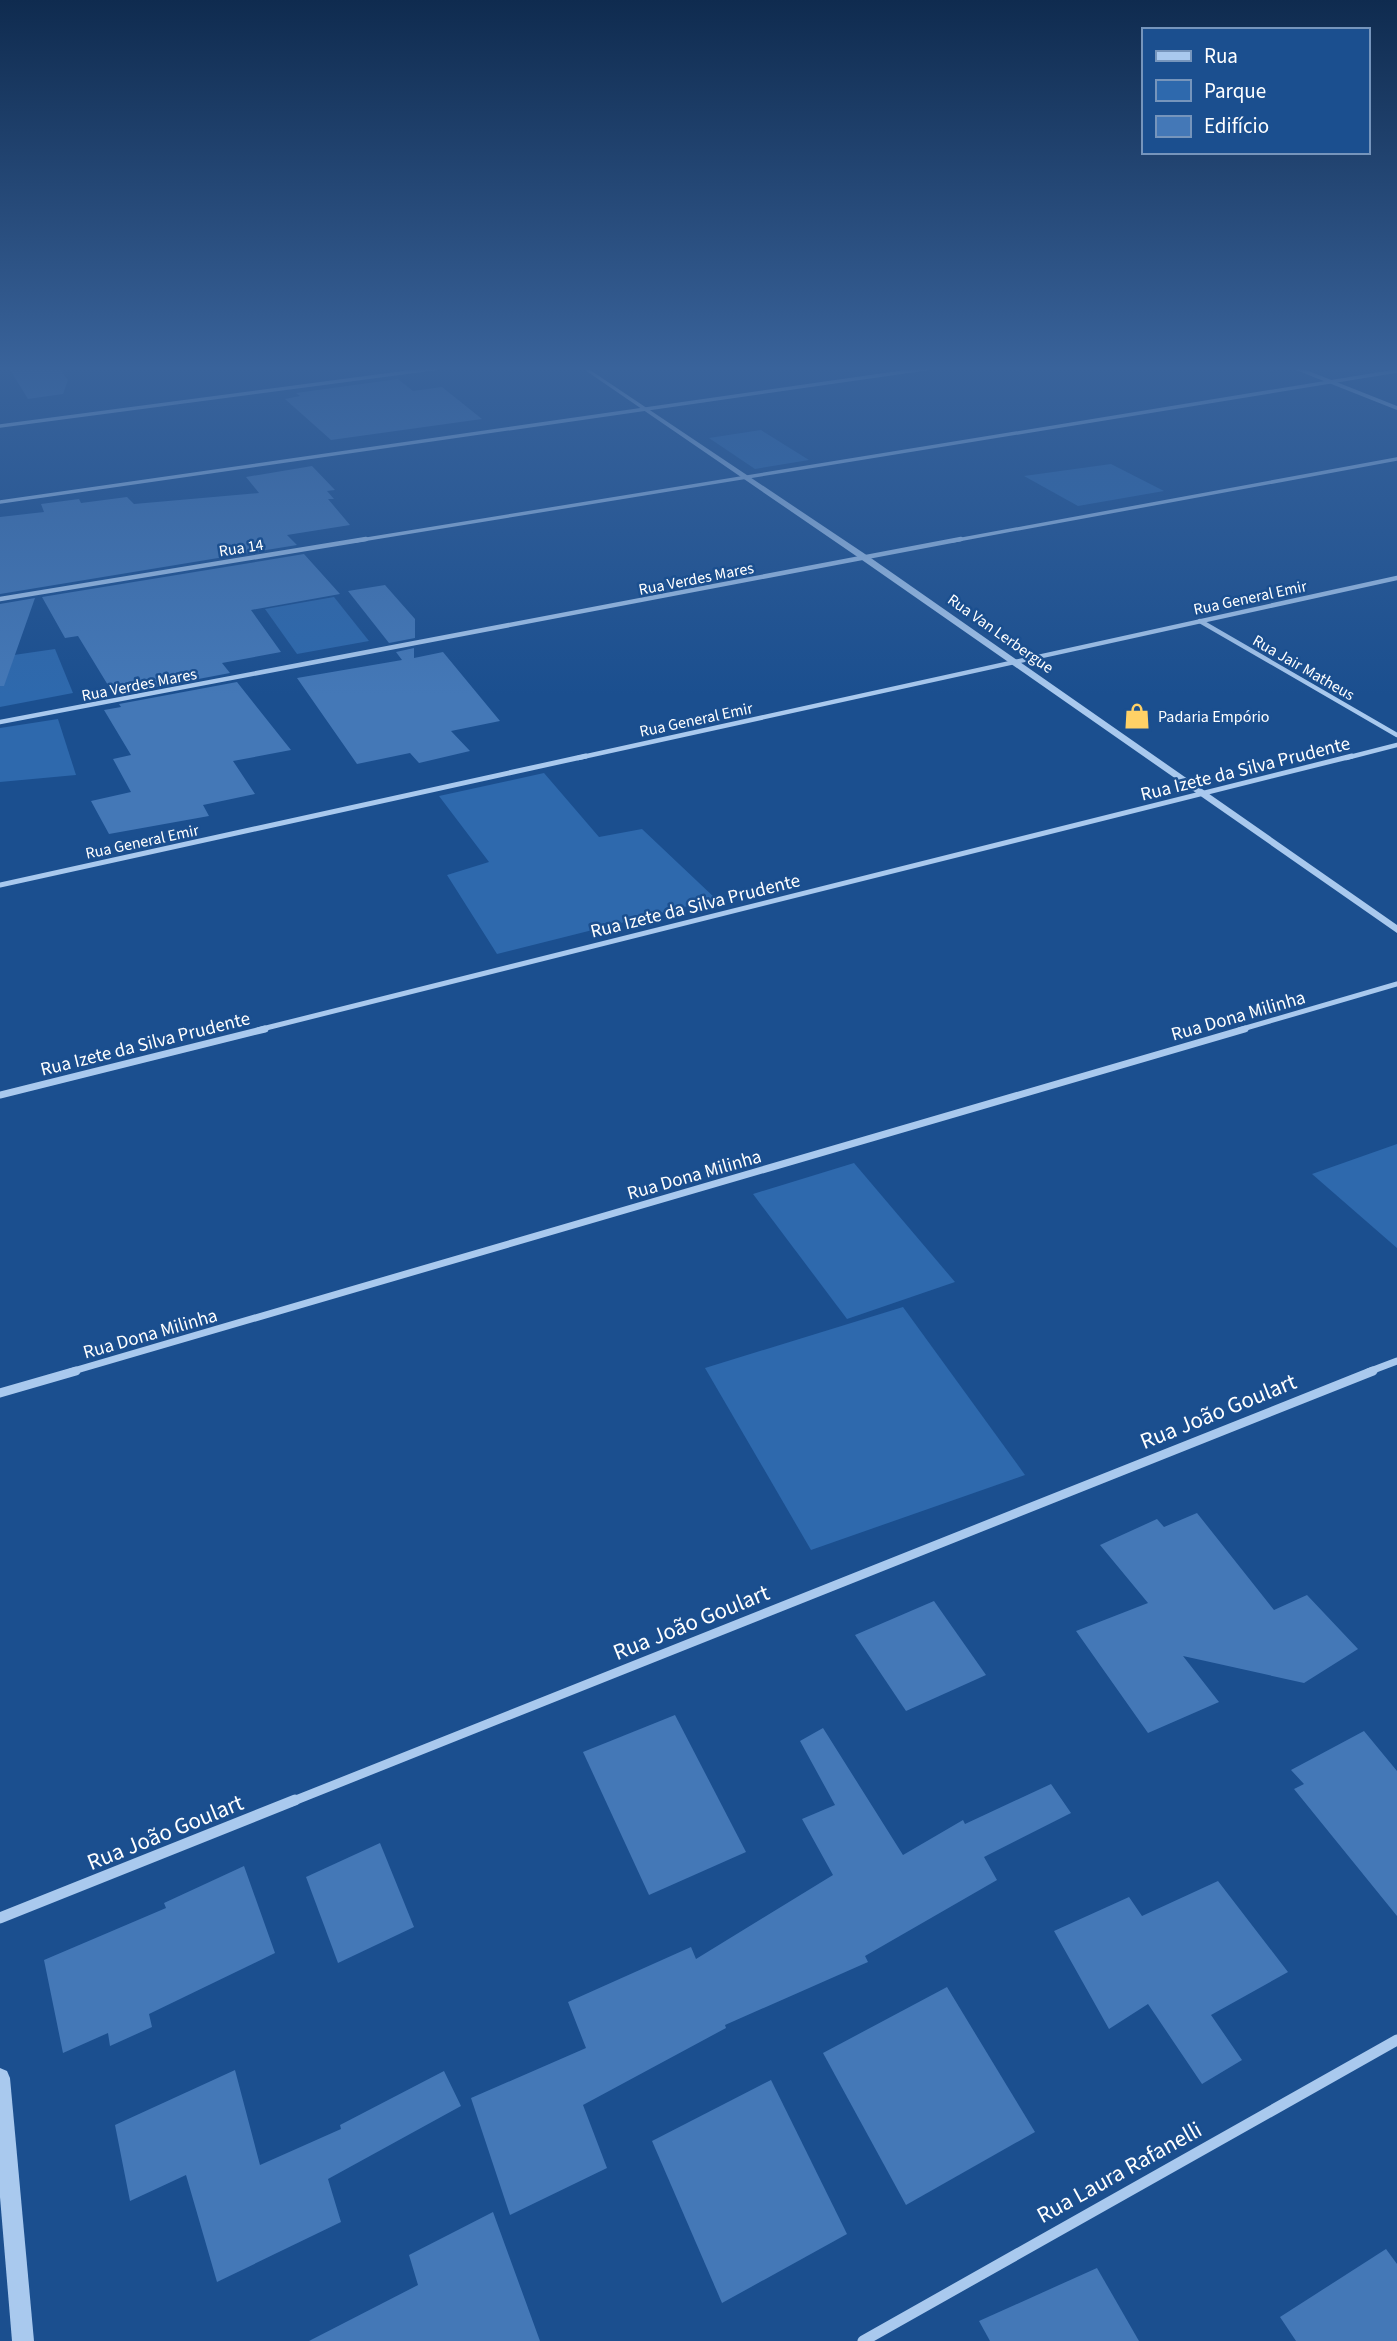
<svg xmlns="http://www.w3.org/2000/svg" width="1397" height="2341" viewBox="0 0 1397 2341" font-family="'Source Sans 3',sans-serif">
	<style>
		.green { fill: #2e69ad }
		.building { fill: #4478b7 }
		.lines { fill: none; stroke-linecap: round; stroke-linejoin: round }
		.minor-far5 { stroke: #a9c9ee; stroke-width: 3.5 }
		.minor-far4 { stroke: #a9c9ee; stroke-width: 4.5 }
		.minor-far3 { stroke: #a9c9ee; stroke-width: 5 }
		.minor-far2 { stroke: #a9c9ee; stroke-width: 7 }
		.minor-far1 { stroke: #a9c9ee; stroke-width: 9 }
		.minor { stroke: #a9c9ee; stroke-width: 11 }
		.tertiary { fill: #a9c9ee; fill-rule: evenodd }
		.labels { text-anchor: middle; stroke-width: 5; stroke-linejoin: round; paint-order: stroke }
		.far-street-label { font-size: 16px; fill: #fff; stroke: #1b4f8f }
		.far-poi-label { font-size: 16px; fill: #fff; stroke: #1b4f8f; text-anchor: start }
		.street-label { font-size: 19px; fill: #fff; stroke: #1b4f8f }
		.near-street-label { font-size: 23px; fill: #fff; stroke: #1b4f8f }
	</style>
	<rect width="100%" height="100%" fill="#1b4f8f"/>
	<g class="green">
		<polygon points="761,430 809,460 755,469 709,438"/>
		<polygon points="1111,464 1164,491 1078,506 1024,476"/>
		<polygon points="334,597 369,641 297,654 265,609"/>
		<polygon points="55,649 73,693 0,707 0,657"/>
		<polygon points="58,719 76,775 0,782 0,728"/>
		<polygon points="544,773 599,837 642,829 716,899 497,954 447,875 489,862 439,796"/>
		<polygon points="1397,1144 1397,1248 1312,1174"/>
		<polygon points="854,1163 955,1282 847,1319 753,1194"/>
		<polygon points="903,1307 1025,1475 811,1550 705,1368"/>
	</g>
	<g class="building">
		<polygon points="9,368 59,368 68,380 63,394 28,399"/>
		<polygon points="398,379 413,391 442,387 482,419 331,440 285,399 300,396 296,393"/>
		<polygon points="312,466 335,490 327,491 334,499 328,499 350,525 287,535 297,545 0,594 0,517 44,512 41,504 79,499 81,503 127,497 134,504 259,493 246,477"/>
		<polygon points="304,554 340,594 251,610 281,652 222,663 230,673 114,695 78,636 65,638 42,597"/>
		<polygon points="385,585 415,619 415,638 389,643 348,591"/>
		<polygon points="35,598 4,686 0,686 0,604"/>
		<polygon points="414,648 414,658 443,652 500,721 451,731 470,751 419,763 410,753 357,764 297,678 402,660 396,652"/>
		<polygon points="237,682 291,750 233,761 255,794 203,805 209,816 109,834 91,801 131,792 113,759 131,755 104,710 121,707 119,704"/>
		<polygon points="1197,1513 1274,1610 1307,1595 1358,1649 1304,1683 1183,1656 1219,1702 1148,1733 1076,1631 1148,1603 1100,1545 1157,1519 1164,1527"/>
		<polygon points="934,1601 986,1675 906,1711 855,1635"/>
		<polygon points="675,1715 746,1852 649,1895 583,1752"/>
		<polygon points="823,1728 903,1855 963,1820 965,1824 1051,1784 1071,1813 984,1857 997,1880 865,1956 868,1962 725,2025 726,2028 583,2105 607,2168 510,2215 471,2098 586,2048 568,2002 691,1947 696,1959 833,1875 802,1819 835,1805 800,1741"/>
		<polygon points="1364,1731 1397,1771 1397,1916 1294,1789 1304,1784 1291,1770"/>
		<polygon points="380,1843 414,1927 338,1963 306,1877"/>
		<polygon points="244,1866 275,1953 149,2014 152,2027 110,2046 108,2033 63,2053 44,1960 166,1908 164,1903"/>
		<polygon points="1218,1881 1288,1972 1211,2015 1242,2060 1202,2084 1148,2004 1109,2029 1054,1931 1129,1897 1142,1916"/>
		<polygon points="947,1987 1035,2132 906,2205 823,2053"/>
		<polygon points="235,2070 260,2165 341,2129 340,2125 444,2071 461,2106 328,2179 341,2222 217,2282 186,2175 130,2201 115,2125"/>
		<polygon points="771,2080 847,2234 722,2303 652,2141"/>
		<polygon points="493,2212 540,2341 309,2341 418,2285 409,2255"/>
		<polygon points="1386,2249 1397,2264 1397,2341 1296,2341 1280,2317"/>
		<polygon points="1097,2268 1139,2341 990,2341 979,2321"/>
	</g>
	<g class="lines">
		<g class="minor-far5">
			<polyline points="1296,368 1397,408"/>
			<polyline points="0,426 439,368"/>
			<polyline points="0,502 931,368"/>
			<polyline points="355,541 1397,371"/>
			<polyline points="952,541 1397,459"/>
		</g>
		<g class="minor-far4">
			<polyline points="0,599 366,539"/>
			<polyline points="1200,621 1397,735"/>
			<polyline points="0,722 961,539"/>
			<polyline points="578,758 1397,578"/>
			<polyline points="1346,758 1397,745"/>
		</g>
		<g class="minor-far3">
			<polyline points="0,885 586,756"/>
			<polyline points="258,1030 1352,756"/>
			<polyline points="1239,1030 1397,984"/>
		</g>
		<g class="minor-far2">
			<polyline points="0,1095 265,1029"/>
			<polyline points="70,1372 1245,1029"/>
			<polyline points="1368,1372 1397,1361"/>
		</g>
		<g class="minor-far1">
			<polyline points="0,1393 76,1371"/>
			<polyline points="291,1802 1373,1371"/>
		</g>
		<g class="minor">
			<polyline points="0,1918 295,1800"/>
			<polyline points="863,2341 1397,2040"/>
		</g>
		<g class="tertiary">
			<polygon points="582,368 587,368 868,556 1397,925 1397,933 862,560"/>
			<polygon points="0,2068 7,2071 10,2078 34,2341 12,2341 0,2197"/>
		</g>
	</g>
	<linearGradient id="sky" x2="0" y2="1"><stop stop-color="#0f2b4f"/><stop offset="0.53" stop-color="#39639b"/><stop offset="1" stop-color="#39639b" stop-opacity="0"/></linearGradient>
	<rect width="1397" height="695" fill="url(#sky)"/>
	<defs>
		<g id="shop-bare" transform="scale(2.1)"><path d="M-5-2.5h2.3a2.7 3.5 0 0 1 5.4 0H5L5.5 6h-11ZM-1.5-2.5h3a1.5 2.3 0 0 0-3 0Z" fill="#ffd166" stroke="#1b4f8f" stroke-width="2.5" paint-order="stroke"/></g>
	</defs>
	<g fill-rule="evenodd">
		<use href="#shop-bare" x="1137" y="716"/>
	</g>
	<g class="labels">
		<g class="far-street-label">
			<text transform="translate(241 547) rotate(-9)" y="6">Rua 14</text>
			<text transform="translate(696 578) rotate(-11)" y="6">Rua Verdes Mares</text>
			<text transform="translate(1250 597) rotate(-12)" y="6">Rua General Emir</text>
			<text transform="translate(1001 633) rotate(35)" y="6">Rua Van Lerbergue</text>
			<text transform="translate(1304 667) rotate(30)" y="6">Rua Jair Matheus</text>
			<text transform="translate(139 684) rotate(-11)" y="6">Rua Verdes Mares</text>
			<text transform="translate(696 719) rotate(-12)" y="6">Rua General Emir</text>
			<text transform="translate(142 841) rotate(-12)" y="6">Rua General Emir</text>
		</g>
		<g class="far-poi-label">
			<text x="1158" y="722">Padaria Empório</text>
		</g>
		<g class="street-label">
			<text transform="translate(1245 768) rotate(-14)" y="7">Rua Izete da Silva Prudente</text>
			<text transform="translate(695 905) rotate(-14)" y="7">Rua Izete da Silva Prudente</text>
			<text transform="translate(1238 1015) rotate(-16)" y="7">Rua Dona Milinha</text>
			<text transform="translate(145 1043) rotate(-14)" y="7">Rua Izete da Silva Prudente</text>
			<text transform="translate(694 1174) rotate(-16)" y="7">Rua Dona Milinha</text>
			<text transform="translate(150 1333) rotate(-16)" y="7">Rua Dona Milinha</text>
		</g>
		<g class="near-street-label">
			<text transform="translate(1218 1411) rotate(-22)" y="8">Rua João Goulart</text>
			<text transform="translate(691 1622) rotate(-22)" y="8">Rua João Goulart</text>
			<text transform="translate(165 1832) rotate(-22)" y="8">Rua João Goulart</text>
			<text transform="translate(1119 2172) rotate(-29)" y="8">Rua Laura Rafanelli</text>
		</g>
	</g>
	<rect x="1142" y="28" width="228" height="126" fill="#1b4f8f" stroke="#7695bc" stroke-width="2"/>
	<rect x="1156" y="51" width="35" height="10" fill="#a9c9ee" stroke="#7695bc" stroke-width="2"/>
	<text x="1204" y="63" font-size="21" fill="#ffffff">Rua</text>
	<rect x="1156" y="80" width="35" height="21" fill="#2e69ad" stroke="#7695bc" stroke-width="2"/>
	<text x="1204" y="98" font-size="21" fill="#ffffff">Parque</text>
	<rect x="1156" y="116" width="35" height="21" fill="#4478b7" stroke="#7695bc" stroke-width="2"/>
	<text x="1204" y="133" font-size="21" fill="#ffffff">Edifício</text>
</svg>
